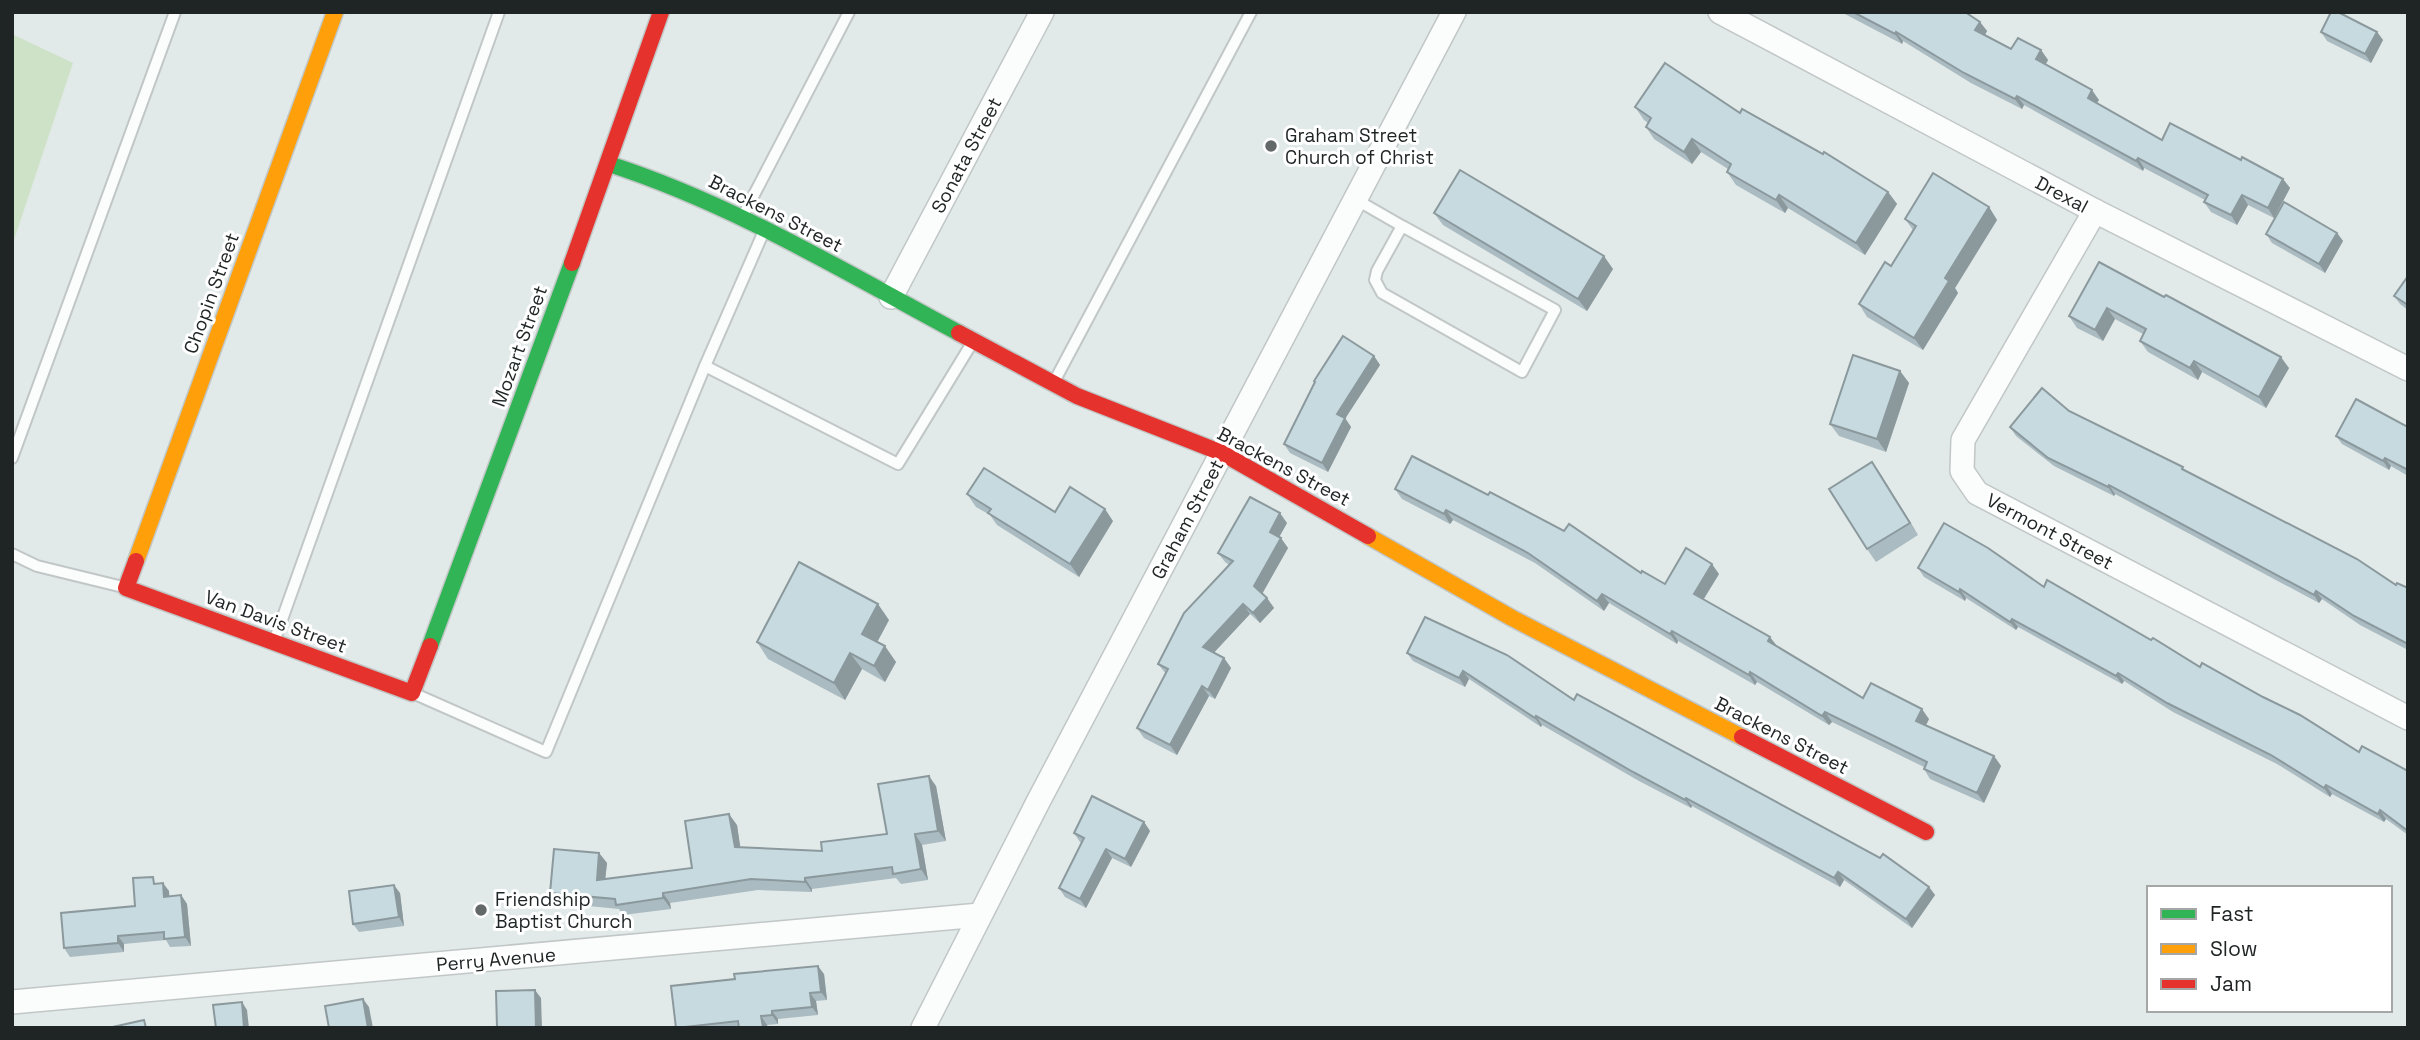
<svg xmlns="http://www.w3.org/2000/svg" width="2420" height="1040" viewBox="0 0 2420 1040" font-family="'Space Grotesk',sans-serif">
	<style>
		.green { fill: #cde2c7 }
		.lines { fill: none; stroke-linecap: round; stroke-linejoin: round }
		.lane-casing { stroke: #c1c7c6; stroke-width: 14 }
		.street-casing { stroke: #c1c7c6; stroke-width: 26 }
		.fast-casing { stroke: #c1c7c6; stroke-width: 19 }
		.slow-casing { stroke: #c1c7c6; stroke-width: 19 }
		.jam-casing { stroke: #c1c7c6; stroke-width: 19 }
		.lane { stroke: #fbfcfc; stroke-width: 10 }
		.street { stroke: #fbfcfc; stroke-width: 23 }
		.fast { stroke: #30b455; stroke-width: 16 }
		.slow { stroke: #ff9f0a; stroke-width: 16 }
		.jam { stroke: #e5322d; stroke-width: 16 }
		.wall { fill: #aabbc1 }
		.shaded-wall { fill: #8b999d }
		.building { fill: #c6dae0; stroke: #8b999d; stroke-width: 2 }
		.poi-dot { fill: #636969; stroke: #fff; stroke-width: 2.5 }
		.labels { text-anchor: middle; stroke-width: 6; stroke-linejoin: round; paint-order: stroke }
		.poi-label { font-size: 19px; fill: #1f2424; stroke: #fff; text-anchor: start }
		.street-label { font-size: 19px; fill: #1f2424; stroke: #fff }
	</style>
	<rect width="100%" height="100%" fill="#e2eae9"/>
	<polygon class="green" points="12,34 73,63 12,246"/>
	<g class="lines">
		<g class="lane-casing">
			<g id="lane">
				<polyline points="1355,199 1402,226 1377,271 1375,280 1382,293 1522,372 1555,310 1402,226"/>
				<polyline points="744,214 849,12"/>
				<polyline points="705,366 898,464 972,343"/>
				<polyline points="1054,382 1251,12"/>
				<polyline points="12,458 175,12"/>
				<polyline points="12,554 37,566 123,587"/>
				<polyline points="275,639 499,12"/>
				<polyline points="415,694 546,752 705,366 764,231"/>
			</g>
		</g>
		<g class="street-casing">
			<g id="street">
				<polyline points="1720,12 2095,211 2408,369"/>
				<polyline points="2095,211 1963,440 1962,471 1977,493 2408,718"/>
				<polyline points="891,297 1042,12"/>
				<polyline points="12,1002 980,915"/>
				<polyline points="923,1028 1038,802 1454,12"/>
			</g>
		</g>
		<g class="fast-casing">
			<g id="fast">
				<path d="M609,164C733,204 845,272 959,333"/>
				<polyline points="430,646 572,263"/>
			</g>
		</g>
		<g class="slow-casing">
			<g id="slow">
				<polyline points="1368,536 1512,618 1742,737"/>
				<polyline points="136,561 335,12"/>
			</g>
		</g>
		<g class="jam-casing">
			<g id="jam">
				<polyline points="572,263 661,12"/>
				<polyline points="959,333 1077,396 1222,453 1368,536"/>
				<polyline points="136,561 126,588 412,693 430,646"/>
				<polyline points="1742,737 1926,832"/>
			</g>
		</g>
		<use href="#lane" class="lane"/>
		<use href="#street" class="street"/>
		<use href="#fast" class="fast"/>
		<use href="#slow" class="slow"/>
		<use href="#jam" class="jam"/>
	</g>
	<g class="wall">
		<polygon points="1841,12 1965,12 1980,22 1987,31 1985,35 2011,49 2041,50 2048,60 2046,64 2099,100 2097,103 2162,140 2241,160 2283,179 2290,188 2274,218 2248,205 2237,225 2211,212 2204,202 2205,200 2144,168 2143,171 2024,105 2022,109 1971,83 1903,41 1902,44"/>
		<polygon points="2321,32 2377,32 2383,40 2371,63 2327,41"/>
		<polygon points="1635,107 1740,113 1888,192 1897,204 1865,255 1788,208 1785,213 1736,185 1727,172 1728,169 1701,152 1692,164 1654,139 1646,127 1648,123 1644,120"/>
		<polygon points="1989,207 1997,220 1955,288 1958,293 1923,350 1867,317 1859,304 1891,266 1913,230 1905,219"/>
		<polygon points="1434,213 1613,269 1587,311 1443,225"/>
		<polygon points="2337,233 2343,241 2325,273 2272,243 2266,234"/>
		<polygon points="2099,262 2289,368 2266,408 2202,372 2198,380 2148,352 2140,341 2143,334 2115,319 2103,341 2077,328 2069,316"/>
		<polygon points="2408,276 2408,310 2400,304 2394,296"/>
		<polygon points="1374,356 1380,365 1345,418 1351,427 1328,472 1290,453 1284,444 1315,383 1314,381"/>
		<polygon points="1900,371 1909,383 1886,452 1839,436 1830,424"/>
		<polygon points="2069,411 2187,472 2396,585 2408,588 2408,650 2360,625 2322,599 2319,603 2115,494 2114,496 2054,466 2016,436 2010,427"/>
		<polygon points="2408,427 2408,476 2391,466 2389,470 2342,444 2336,436"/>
		<polygon points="1881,475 1918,535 1876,562 1867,549"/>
		<polygon points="1395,489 1641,573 1665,584 1719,574 1704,599 1777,646 1863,698 1929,719 1926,725 1994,756 2001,766 1984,803 1930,779 1924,769 1924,767 1832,722 1829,725 1757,682 1755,685 1678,641 1677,644 1609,603 1604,611 1535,563 1453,520 1450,524 1402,499"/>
		<polygon points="967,494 1055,512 1113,521 1079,577 997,525 990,515 976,507"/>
		<polygon points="1287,523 1279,537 1288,548 1262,593 1267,598 1274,608 1260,623 1250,614 1214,652 1224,658 1231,668 1215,699 1209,696 1177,755 1144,738 1137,728 1166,674 1158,664 1229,565 1225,562 1218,553"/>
		<polygon points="1918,568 2044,587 2151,640 2359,752 2408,771 2408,835 2386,819 2384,822 2332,794 2330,797 2277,764 2173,712 2124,681 2122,684 2018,627 2016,630 1966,598 1965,601 1924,577"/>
		<polygon points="889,620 877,642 896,662 885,682 862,669 845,700 768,659 757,642"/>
		<polygon points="1407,653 1574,700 1929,887 1935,895 1912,928 1844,880 1840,887 1692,806 1691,808 1639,781 1542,725 1541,727 1469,679 1465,687 1413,661"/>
		<polygon points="936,786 946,841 922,845 928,880 901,884 896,878 812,889 812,892 758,890 670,903 671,909 623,915 619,909 557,903 550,893 599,853 607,863 605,879 692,868 737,825 740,847 822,851 887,834"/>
		<polygon points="1144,822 1150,831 1131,867 1112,858 1086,908 1065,897 1059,888 1082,843 1080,842 1074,833"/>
		<polygon points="157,883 169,891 169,896 181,895 187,904 191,946 170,947 166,940 124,944 124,952 70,957 64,948 135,906"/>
		<polygon points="400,893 404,926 359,932 353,924"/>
		<polygon points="824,974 827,1000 816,1001 818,1015 778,1019 778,1024 767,1025 768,1028 676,1028"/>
	</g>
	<g class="shaded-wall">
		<polygon points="1980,22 1987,31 1982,40 1975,30"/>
		<polygon points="1896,32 1903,41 1902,44 1895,34"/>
		<polygon points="2377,32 2383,40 2371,63 2365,54"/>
		<polygon points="2041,50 2048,60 2043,69 2036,59"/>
		<polygon points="2092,90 2099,100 2094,107 2088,98"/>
		<polygon points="2017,96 2024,105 2022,109 2015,99"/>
		<polygon points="1692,139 1701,152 1692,164 1684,152"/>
		<polygon points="2138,158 2144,168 2143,171 2136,161"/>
		<polygon points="2283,179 2290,188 2274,218 2268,208"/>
		<polygon points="1888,192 1897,204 1865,255 1856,243"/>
		<polygon points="1779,195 1788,208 1785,213 1776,200"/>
		<polygon points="2242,195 2248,205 2237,225 2231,215"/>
		<polygon points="1989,207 1997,220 1955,288 1958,293 1923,350 1914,338 1945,278"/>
		<polygon points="2337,233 2343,241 2325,273 2319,264"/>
		<polygon points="1604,256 1613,269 1587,311 1578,299"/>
		<polygon points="2107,308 2115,319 2103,341 2095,330"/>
		<polygon points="1374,356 1380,365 1343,422 1337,414"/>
		<polygon points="2281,357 2289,368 2266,408 2259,397"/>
		<polygon points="2194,361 2202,372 2198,380 2190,368"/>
		<polygon points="1900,371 1909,383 1886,452 1877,439"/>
		<polygon points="1345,418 1351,427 1328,472 1322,463"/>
		<polygon points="2385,458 2391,466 2389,470 2383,461"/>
		<polygon points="1872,462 1881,475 1918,535 1910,523"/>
		<polygon points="2109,485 2115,494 2114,496 2108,487"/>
		<polygon points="1105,509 1113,521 1079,577 1070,564"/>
		<polygon points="1446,510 1453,520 1450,524 1444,514"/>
		<polygon points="1280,513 1287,523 1277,541 1270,532"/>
		<polygon points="1281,538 1288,548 1261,596 1254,586"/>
		<polygon points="1712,564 1719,574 1701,603 1694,594"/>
		<polygon points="1960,589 1966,598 1965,601 1959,592"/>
		<polygon points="2316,591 2322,599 2319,603 2314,595"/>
		<polygon points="1602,594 1609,603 1604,611 1597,601"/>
		<polygon points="1267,598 1274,608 1260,623 1253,613"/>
		<polygon points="878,604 889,620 873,650 862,634"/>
		<polygon points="1243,604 1250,614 1210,657 1203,647"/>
		<polygon points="2012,619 2018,627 2016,630 2010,622"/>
		<polygon points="1672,631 1678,641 1677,644 1670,634"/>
		<polygon points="1770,637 1777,646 1768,641"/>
		<polygon points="885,646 896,662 885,682 874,666"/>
		<polygon points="850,653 862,669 845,700 834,683"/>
		<polygon points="1224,658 1231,668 1215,699 1208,690"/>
		<polygon points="1463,671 1469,679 1465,687 1459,678"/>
		<polygon points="1750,672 1757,682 1755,685 1749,675"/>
		<polygon points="2118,673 2124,681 2122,684 2116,676"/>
		<polygon points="1202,686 1209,696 1177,755 1170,745"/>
		<polygon points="1922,709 1929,719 1923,731 1916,721"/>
		<polygon points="1825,712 1832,722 1829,725 1822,716"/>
		<polygon points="1536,716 1542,725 1541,727 1535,718"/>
		<polygon points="1994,756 2001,766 1984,803 1977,793"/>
		<polygon points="929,776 936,786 946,841 938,831"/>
		<polygon points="2326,785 2332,794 2330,797 2324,788"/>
		<polygon points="1686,798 1692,806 1691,808 1685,800"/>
		<polygon points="2380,810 2386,819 2384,822 2378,814"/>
		<polygon points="729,814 737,825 742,858 735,847"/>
		<polygon points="1144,822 1150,831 1131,867 1125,859"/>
		<polygon points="915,834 922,845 928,880 921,869"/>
		<polygon points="1106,849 1112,858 1086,908 1080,899"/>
		<polygon points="599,853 607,863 604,891 597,880"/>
		<polygon points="1838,872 1844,880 1840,887 1834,878"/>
		<polygon points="805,878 812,889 812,892 805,882"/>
		<polygon points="163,883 169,891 170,905 164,897"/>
		<polygon points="394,885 400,893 404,926 399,917"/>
		<polygon points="1929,887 1935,895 1912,928 1906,919"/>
		<polygon points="663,893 670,903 671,909 663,898"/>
		<polygon points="181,895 187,904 191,946 185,937"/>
		<polygon points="118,936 124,944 124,952 118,943"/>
		<polygon points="818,966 824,974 827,1000 821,992"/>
		<polygon points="535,990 541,998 542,1028 536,1028"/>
		<polygon points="810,993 816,1001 818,1015 812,1007"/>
		<polygon points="363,999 369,1007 373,1028 368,1028"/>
		<polygon points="242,1002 247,1010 249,1028 244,1028"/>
		<polygon points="772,1011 778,1019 778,1024 772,1015"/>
		<polygon points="761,1016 767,1025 768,1028 763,1028"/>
	</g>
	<g class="building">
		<polygon points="1853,12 1965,12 1980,22 1975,30 2011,49 2018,38 2041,50 2036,59 2092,90 2088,98 2162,140 2170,123 2241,160 2242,157 2283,179 2268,208 2242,195 2231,215 2204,202 2208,195 2138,158 2136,161 2017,96 2015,99 1964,73 1896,32 1895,34"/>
		<polygon points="2331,12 2338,12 2377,32 2365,54 2321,32"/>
		<polygon points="1665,63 1740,113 1742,109 1823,154 1824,152 1888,192 1856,243 1779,195 1776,200 1727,172 1731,164 1692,139 1684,152 1646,127 1651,118 1635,107"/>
		<polygon points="1460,170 1604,256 1578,299 1434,213"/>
		<polygon points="1933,173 1989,207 1945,278 1949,281 1914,338 1859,304 1885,262 1891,266 1916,226 1905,219"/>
		<polygon points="2284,202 2337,233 2319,264 2266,234"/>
		<polygon points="2099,262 2164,297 2166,295 2281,357 2259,397 2194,361 2190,368 2140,341 2146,329 2107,308 2095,330 2069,316"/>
		<polygon points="2408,276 2408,305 2394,296"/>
		<polygon points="1343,336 1374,356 1337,414 1345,418 1322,463 1284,444 1315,382 1314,381"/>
		<polygon points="1853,355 1900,371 1877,439 1830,424"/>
		<polygon points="2042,388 2069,411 2183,467 2182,469 2357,559 2396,585 2397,583 2408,588 2408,644 2354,616 2316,591 2314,595 2109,485 2108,487 2048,458 2010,427"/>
		<polygon points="2356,399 2408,427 2408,470 2385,458 2383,461 2336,436"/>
		<polygon points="1412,456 1488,495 1490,492 1564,531 1569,524 1641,573 1642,571 1665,584 1686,548 1712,564 1694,594 1770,637 1768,641 1863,698 1871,683 1922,709 1916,721 1994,756 1977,793 1924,769 1927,762 1825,712 1822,716 1750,672 1749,675 1672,631 1670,634 1602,594 1597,601 1528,553 1446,510 1444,514 1395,489"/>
		<polygon points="1872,462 1910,523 1867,549 1829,489"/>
		<polygon points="984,468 1055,512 1070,487 1105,509 1070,564 988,513 991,509 967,494"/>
		<polygon points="1250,497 1280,513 1270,532 1281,538 1254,586 1267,598 1253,613 1243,604 1203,647 1224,658 1208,690 1202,686 1170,745 1137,728 1168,669 1158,664 1184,613 1233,561 1218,553"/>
		<polygon points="1944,523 1988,548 2044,587 2047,580 2151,640 2153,638 2200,667 2202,663 2263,697 2300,715 2359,752 2362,746 2408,771 2408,831 2380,810 2378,814 2326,785 2324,788 2271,755 2167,703 2118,673 2116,676 2012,619 2010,622 1960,589 1959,592 1918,568"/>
		<polygon points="799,562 878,604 862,634 885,646 874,666 850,653 834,683 757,642"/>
		<polygon points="1425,617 1507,655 1574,700 1577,694 1880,858 1883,854 1929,887 1906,919 1838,872 1834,878 1686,798 1685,800 1633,772 1536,716 1535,718 1463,671 1459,678 1407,653"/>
		<polygon points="929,776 938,831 915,834 921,869 893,874 892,867 805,878 805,882 751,879 663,893 663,898 616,905 615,899 550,893 554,849 599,853 597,880 692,868 685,821 729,814 735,847 822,851 821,842 887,834 878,784"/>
		<polygon points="1092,796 1144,822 1125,859 1106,849 1080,899 1059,888 1084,838 1074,833"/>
		<polygon points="153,877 154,884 163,883 164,897 181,895 185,937 164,939 164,932 118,936 118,943 64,948 61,913 135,906 133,878"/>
		<polygon points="394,885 399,917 353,924 349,891"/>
		<polygon points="818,966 821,992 810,993 812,1007 772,1011 772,1015 761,1016 763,1027 739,1028 738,1021 676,1028 671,986 735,979 734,974"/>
		<polygon points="535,990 536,1028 497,1028 496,991"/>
		<polygon points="363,999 368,1028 329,1028 325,1006"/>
		<polygon points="242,1002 244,1028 216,1028 213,1005"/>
		<polygon points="144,1020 146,1028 108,1028"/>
	</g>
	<g class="poi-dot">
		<circle cx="1271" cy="146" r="7"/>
		<circle cx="481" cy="910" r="7"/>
	</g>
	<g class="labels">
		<g class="poi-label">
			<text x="1285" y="142">Graham Street<tspan x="1285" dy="22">Church of Christ</tspan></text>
			<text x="495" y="906">Friendship<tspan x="495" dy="22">Baptist Church</tspan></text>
		</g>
		<g class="street-label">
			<text transform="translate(966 155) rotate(-62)" y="7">Sonata Street</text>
			<text transform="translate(2062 194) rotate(28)" y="7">Drexal</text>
			<text transform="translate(776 213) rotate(27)" y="7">Brackens Street</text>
			<text transform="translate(211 293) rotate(-70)" y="7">Chopin Street</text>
			<text transform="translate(519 346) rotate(-70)" y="7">Mozart Street</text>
			<text transform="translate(1284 466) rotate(28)" y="7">Brackens Street</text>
			<text transform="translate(1187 519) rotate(-62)" y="7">Graham Street</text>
			<text transform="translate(2050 531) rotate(28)" y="7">Vermont Street</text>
			<text transform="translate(276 621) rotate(20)" y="7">Van Davis Street</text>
			<text transform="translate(1782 735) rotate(27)" y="7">Brackens Street</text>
			<text transform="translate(496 959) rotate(-5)" y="7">Perry Avenue</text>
		</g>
	</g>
	<rect width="2420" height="1040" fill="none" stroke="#1f2424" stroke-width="28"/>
	<rect x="2147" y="886" width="245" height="126" fill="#ffffff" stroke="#a5a7a7" stroke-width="2"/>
	<rect x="2161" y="909" width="35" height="10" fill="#30b455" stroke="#a5a7a7" stroke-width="2"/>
	<text x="2210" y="921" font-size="21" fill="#1f2424">Fast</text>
	<rect x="2161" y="944" width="35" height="10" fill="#ff9f0a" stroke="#a5a7a7" stroke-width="2"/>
	<text x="2210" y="956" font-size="21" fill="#1f2424">Slow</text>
	<rect x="2161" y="979" width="35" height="10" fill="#e5322d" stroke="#a5a7a7" stroke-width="2"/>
	<text x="2210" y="991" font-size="21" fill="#1f2424">Jam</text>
</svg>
